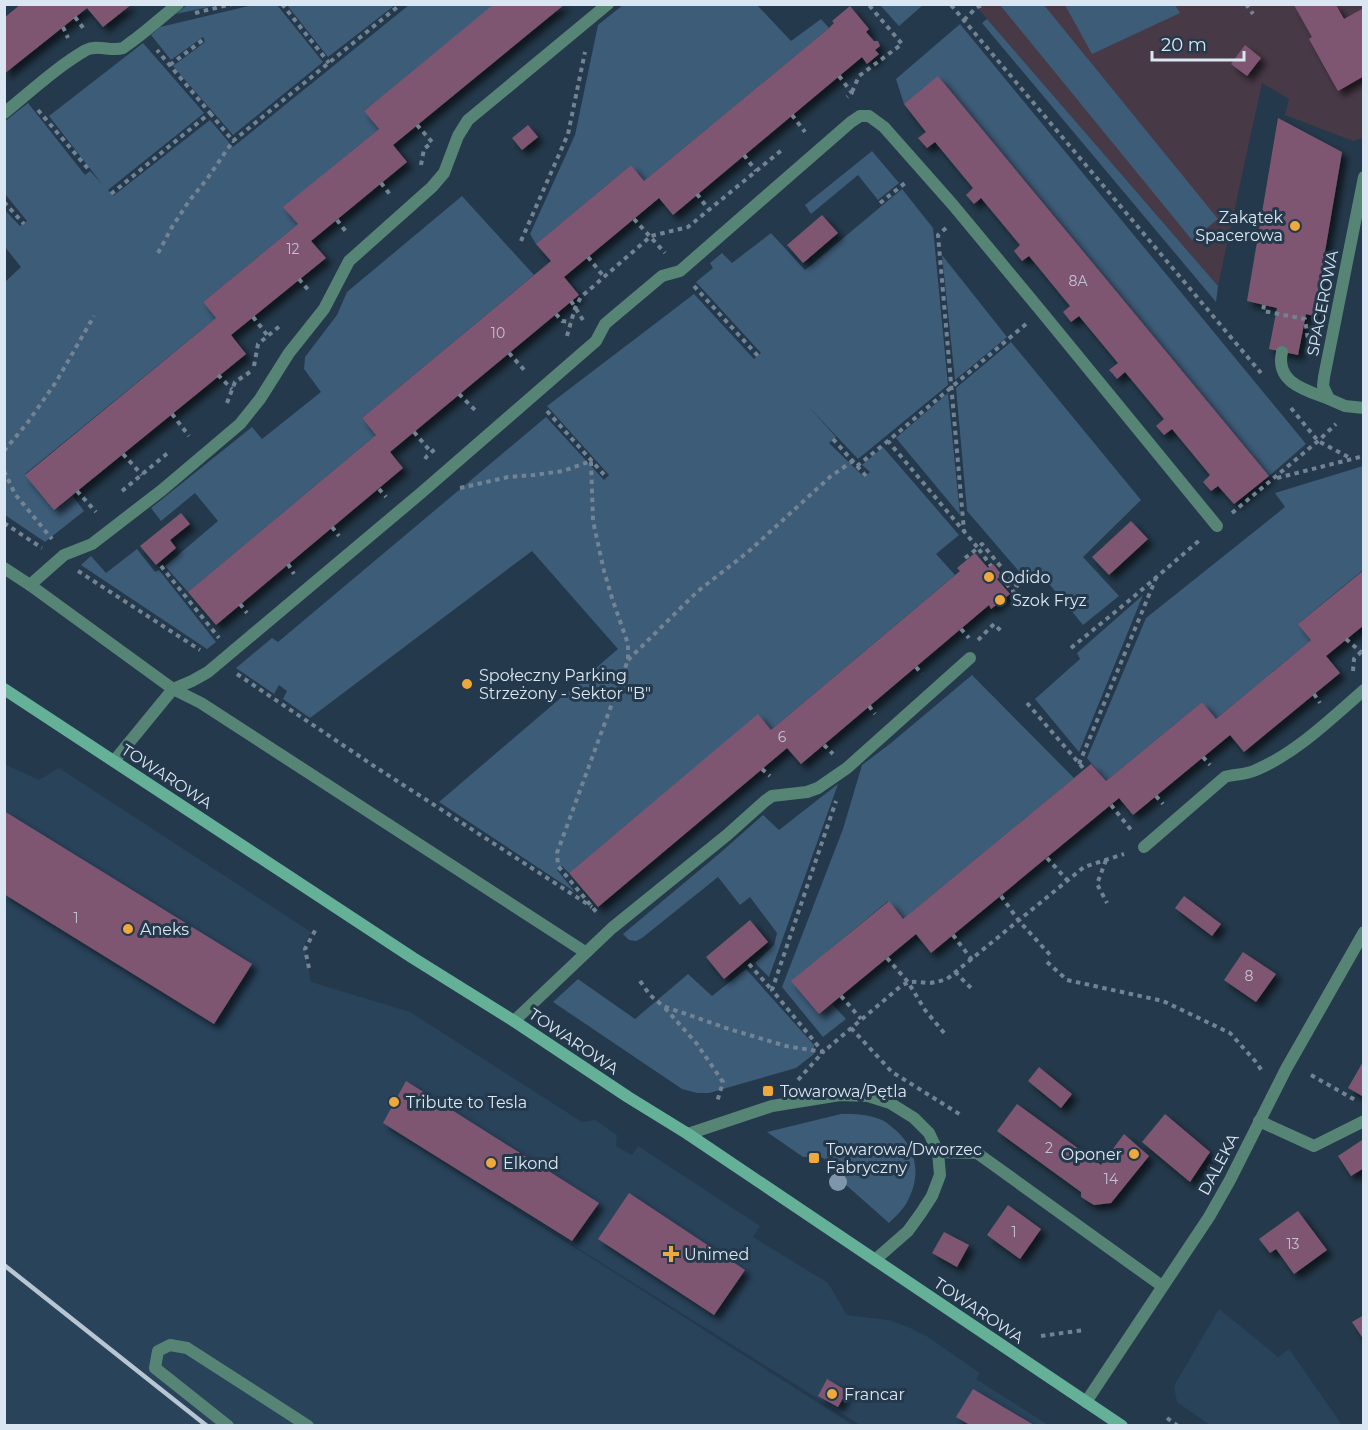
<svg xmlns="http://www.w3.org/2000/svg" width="1368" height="1430" viewBox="0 0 1368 1430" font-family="Montserrat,sans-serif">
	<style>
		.built { fill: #29435b }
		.education { fill: #473946 }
		.green { fill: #3d5c78 }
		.building { fill: #7f5772; filter: url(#shadow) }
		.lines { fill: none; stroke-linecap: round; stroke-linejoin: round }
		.path { stroke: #728393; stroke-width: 4; stroke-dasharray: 4.5 4.5; stroke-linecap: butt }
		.service { stroke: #568575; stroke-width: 12 }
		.minor { stroke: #568575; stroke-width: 12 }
		.secondary { stroke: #64b198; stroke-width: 12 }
		.rail { stroke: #b8c6d3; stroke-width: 4.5 }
		.tree { fill: #7f95a9 }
		.poi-dot { fill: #eea83c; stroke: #24394b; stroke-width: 2 }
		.labels { text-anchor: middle; stroke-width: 6; stroke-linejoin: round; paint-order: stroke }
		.number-label { font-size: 14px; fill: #c3c2d2 }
		.poi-label { font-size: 16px; fill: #dae6f2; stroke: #24394b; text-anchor: start }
		.street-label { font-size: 16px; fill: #dae6f2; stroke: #24394b }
	</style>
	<defs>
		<filter id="shadow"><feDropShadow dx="5.5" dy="5.5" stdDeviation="3" flood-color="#0009"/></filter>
	</defs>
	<rect width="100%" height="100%" fill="#24394b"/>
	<g class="built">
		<polygon points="4,764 39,780 59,768 311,932 304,945 311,982 410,1012 582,1122 595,1120 617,1135 616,1146 632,1155 638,1146 760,1226 753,1237 828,1283 847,1315 888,1320 908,1327 928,1337 980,1373 976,1379 1048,1425 860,1425 474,1183 853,1425 5,1425"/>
		<polygon points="1219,1309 1278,1357 1289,1349 1342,1425 1210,1425 1177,1402 1174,1386"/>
	</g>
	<polygon class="education" points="975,5 1363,5 1363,138 1353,141 1285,115 1289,99 1262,83 1218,286"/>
	<g class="green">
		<polygon points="257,4 277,5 323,62 233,135 173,66 205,42 203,37 171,60 151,35 160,27"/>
		<polygon points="187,5 187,4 218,5 176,14"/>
		<polygon points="287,5 395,5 328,57"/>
		<polygon points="409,5 494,5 364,111 379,129 284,207 298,224 203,302 216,318 25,474 72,495 84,511 45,542 5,515 5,282 21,267 5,247 4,209 20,226 27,221 5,194 4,122 28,103 85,175 90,171 102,184 49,116 143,43 204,113 108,190 113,196 210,120 233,147"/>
		<polygon points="623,5 757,5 791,41 821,19 829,28 644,181 631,165 536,244 530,234 575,135 598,25"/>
		<polygon points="880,5 923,5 899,26"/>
		<polygon points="1000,5 1044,5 1218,219 1192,240"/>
		<polygon points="1065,5 1175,5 1180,13 1092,54"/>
		<polygon points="987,19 1218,286 1216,302 982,23"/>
		<polygon points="960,24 1306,444 1269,476 939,77 904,104 896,79"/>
		<polygon points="872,151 899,183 878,200 858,175 811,214 805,205"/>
		<polygon points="902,189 933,228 948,385 858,459 808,406 836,437 829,443 864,477 870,472 862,465 883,447 959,535 936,554 955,575 771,730 758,715 569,873 562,866 557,870 575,892 439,802 618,649 532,551 310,718 283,699 287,691 279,685 274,694 236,668 272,638 278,642 546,417 604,480 609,475 547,406 694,294 754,359 761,353 696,282 713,268 710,263 722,253 732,263 771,233 805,270"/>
		<polygon points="462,196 534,275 362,418 376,435 188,592 165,566 218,521 195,493 161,521 151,508 252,427 262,439 321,392 304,369 305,357 337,315 347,292"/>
		<polygon points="942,255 1007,337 955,380"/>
		<polygon points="1011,342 1141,500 1083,557 1119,596 1083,625 1041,574 1028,582 967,511 956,388"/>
		<polygon points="948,393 960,515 896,438"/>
		<polygon points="1363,466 1363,570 1299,623 1311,640 1216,719 1202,702 1106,781 1087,758 1146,618 1285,507 1275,493"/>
		<polygon points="137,549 155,572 159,570 216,642 207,649 81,565 91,556 106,573"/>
		<polygon points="1143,595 1079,752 1035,699 1080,659 1077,653"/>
		<polygon points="972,675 1074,778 903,919 888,901 792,981 819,1014 832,1004 846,1019 823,1037 782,987 843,829 862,765 891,743"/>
		<polygon points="838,784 769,977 755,963 774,945 777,933 750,897 740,905 718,877 642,938 636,941 629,940 623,934 720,853 763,815 779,830"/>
		<polygon points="746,969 814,1045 814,1054 796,1068 709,1093 697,1093 682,1089 553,1002 578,979 635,1019 688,974 712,996"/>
		<path d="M841,1114C855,1114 868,1114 882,1120C886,1122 890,1125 893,1128C915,1145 922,1173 909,1198C905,1208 896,1216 889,1223L845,1184L842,1170L821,1157H803L767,1132Z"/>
	</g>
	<g class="building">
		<polygon points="21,4 132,4 103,27 87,8 4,74 4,18"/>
		<polygon points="494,4 565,4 393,145 407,162 311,241 326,258 231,335 246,354 54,510 25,475 216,318 203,302 298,224 283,207 379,129 364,111"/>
		<polygon points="1294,5 1336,5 1344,19 1364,8 1364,76 1338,91 1309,39 1312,37"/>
		<polygon points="850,6 869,29 866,32 874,41 878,41 880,46 875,50 879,54 867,64 862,57 673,215 659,198 564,277 579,295 390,452 403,468 216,625 188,592 376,435 362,418 551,261 536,244 631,165 644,181 829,28 834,23 832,21"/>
		<polygon points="1245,45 1261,58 1247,76 1231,64"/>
		<polygon points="938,76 1269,476 1234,504 1218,486 1211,491 1203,482 1210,475 1172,429 1164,435 1156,426 1164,419 1125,372 1117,379 1112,373 1109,370 1118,363 1079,316 1071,322 1063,312 1070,306 1029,256 1022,261 1014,251 1020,245 981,198 974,204 966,195 973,188 935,142 927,148 918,138 926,132 904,104"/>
		<polygon points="1278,118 1342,152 1314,316 1306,314 1298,355 1269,349 1277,308 1247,301"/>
		<polygon points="528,125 538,137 522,150 512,138"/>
		<polygon points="822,215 838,233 803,263 787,245"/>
		<polygon points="181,513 190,524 170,540 176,548 156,565 140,546"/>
		<polygon points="1131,521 1148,539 1109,575 1092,557"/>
		<polygon points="975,553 988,568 993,564 1002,575 997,579 1010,594 991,609 989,605 801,764 787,748 598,907 569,873 758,714 771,730 960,571 957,568"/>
		<polygon points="1364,570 1364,625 1326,656 1340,673 1244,752 1230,735 1133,815 1119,798 931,953 916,934 819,1014 791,981 889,901 903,919 1091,764 1106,781 1202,702 1216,719 1311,640 1298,624"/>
		<polygon points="4,811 252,964 214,1024 4,894"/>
		<polygon points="1184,896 1221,924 1212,936 1175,908"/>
		<polygon points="750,920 768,942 724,979 706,957"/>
		<polygon points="1243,952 1276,974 1256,1002 1224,980"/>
		<polygon points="1364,1060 1364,1097 1348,1088"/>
		<polygon points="1039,1067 1072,1094 1061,1108 1028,1081"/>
		<polygon points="406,1081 599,1203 572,1241 383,1123"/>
		<polygon points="1017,1104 1101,1165 1124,1134 1149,1156 1111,1203 1094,1205 1081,1197 1081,1192 997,1131"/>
		<polygon points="1165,1114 1210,1152 1190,1182 1142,1142"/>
		<polygon points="1362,1140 1364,1143 1364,1168 1351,1176 1338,1156"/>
		<polygon points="629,1193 745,1270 714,1315 598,1239"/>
		<polygon points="1008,1205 1041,1229 1020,1259 987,1235"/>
		<polygon points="1298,1211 1327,1250 1294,1274 1276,1249 1270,1253 1259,1239"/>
		<polygon points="944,1232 969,1245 957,1267 932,1253"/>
		<polygon points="1364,1315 1364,1340 1352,1322"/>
		<polygon points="827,1379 847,1391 838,1407 818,1396"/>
		<polygon points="973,1389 1015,1414 1034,1425 970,1425 956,1417"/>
	</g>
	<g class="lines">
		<g class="path">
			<polyline points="282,4 329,63"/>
			<polyline points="1246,4 1253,14"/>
			<polyline points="951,5 1261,373"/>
			<polyline points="195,13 232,4"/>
			<polyline points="75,17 84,29"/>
			<polyline points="964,20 977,7 986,4"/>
			<polyline points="63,27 68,38"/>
			<polyline points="170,65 204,39"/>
			<polyline points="839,76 852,93 847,97"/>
			<polyline points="852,92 859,76 902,44 868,4"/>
			<polyline points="38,110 90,171"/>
			<polyline points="210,113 233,141 401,4"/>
			<polyline points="792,115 805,132"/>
			<polyline points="417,125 432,142"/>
			<polyline points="744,155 756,171"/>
			<polyline points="421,165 424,149 431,143"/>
			<polyline points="381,183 392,197"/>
			<polyline points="111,194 210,113 157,50"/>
			<polyline points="697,194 709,210"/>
			<polyline points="4,202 24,224"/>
			<polyline points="880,203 905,183"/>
			<polyline points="634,219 665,253"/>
			<polyline points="337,220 347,233"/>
			<polyline points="946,228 938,235 964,531"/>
			<polyline points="521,241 568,134 585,52"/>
			<polyline points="158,253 172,227 189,201 207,179 233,141"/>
			<polyline points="588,257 604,277"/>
			<polyline points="299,279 310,292"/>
			<polyline points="694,286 758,356"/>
			<polyline points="571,301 583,320"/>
			<polyline points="1264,305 1263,311 1305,319 1308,340"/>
			<polyline points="556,314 562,321 571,322"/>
			<polyline points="253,317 268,336"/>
			<polyline points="1026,324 888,441 978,548 982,544 1017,586 1013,591 1027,608"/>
			<polyline points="567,336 575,308 581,297 651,236 688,227 783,149"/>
			<polyline points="509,353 526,372"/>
			<polyline points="254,366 258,344 281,325"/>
			<polyline points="218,375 232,389"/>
			<polyline points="459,394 478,413"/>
			<polyline points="227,403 235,382 250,372"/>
			<polyline points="1291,408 1318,441 1352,459"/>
			<polyline points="547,411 607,478"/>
			<polyline points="172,414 189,436"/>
			<polyline points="414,432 431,452"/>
			<polyline points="833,439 857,466 888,441"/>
			<polyline points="4,451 28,422 56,382 94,316"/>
			<polyline points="123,454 142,475"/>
			<polyline points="425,459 427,456 436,448"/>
			<polyline points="857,466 866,476"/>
			<polyline points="4,471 15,494 52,539"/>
			<polyline points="1277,478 1364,456"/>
			<polyline points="460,488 508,477 534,475 563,471 591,461 593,521 604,571 612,598 628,644 628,660 557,853 558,866 598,914"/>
			<polyline points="379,489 386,497"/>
			<polyline points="77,491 96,512"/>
			<polyline points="122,491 169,452"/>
			<polyline points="1232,513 1318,441 1336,424"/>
			<polyline points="4,523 42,548"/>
			<polyline points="332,527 339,536"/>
			<polyline points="965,558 978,548 991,566"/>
			<polyline points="288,564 294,574"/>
			<polyline points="161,566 219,638"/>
			<polyline points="78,571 200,650"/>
			<polyline points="1000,577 1013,591"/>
			<polyline points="240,604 247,613"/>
			<polyline points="961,629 969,638"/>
			<polyline points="1346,639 1361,652"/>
			<polyline points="978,640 994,624 1001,631"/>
			<polyline points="1071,648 1131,599 1201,539"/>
			<polyline points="628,660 698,591 748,552 831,476 853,461"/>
			<polyline points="916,667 922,674"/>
			<polyline points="1353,671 1354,659 1361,652 1364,653"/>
			<polyline points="237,674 377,768 592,907"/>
			<polyline points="1314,694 1320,703"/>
			<polyline points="1027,703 1084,769"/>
			<polyline points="869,706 875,714"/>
			<polyline points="824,745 833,754"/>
			<polyline points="1203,757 1210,765"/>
			<polyline points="1079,764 1156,578"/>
			<polyline points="762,769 770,776"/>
			<polyline points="1156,796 1163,804"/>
			<polyline points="1111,805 1131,830"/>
			<polyline points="1047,858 1068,881"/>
			<polyline points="1106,860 1097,884 1107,903"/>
			<polyline points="1001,896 1019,921 1052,957"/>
			<polyline points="953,935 972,960"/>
			<polyline points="887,958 908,982 925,1010 945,1034"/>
			<polyline points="1047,962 1067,980 1163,1001 1230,1033 1256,1062 1262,1071"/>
			<polyline points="749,964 771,989"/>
			<polyline points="309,968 305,949 317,927"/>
			<polyline points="955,972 974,991"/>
			<path d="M640,981L650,995L663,1006L729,1029L786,1046L823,1052L901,986C910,980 917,982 927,983C934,983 940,981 947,979L1084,867L1124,854"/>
			<polyline points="841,996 861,1019"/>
			<polyline points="665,1008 697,1044 723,1082 717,1102"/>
			<polyline points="851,1028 892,1072 961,1115"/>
			<polyline points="1311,1075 1357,1101"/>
			<polyline points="798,1080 823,1052 772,990 836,801"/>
			<polyline points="1041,1336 1084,1330"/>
			<polyline points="1167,1418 1178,1426"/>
		</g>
		<g class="service">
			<path d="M4,113C30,92 58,66 86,50C98,44 111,52 123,48C126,46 131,42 134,40C149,29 163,16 178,4"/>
			<polyline points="4,568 30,585 173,689 114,761"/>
			<polyline points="30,585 64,555 92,544 162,490 240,424 260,399 289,353 324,309 349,261 432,187 444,173 458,136 468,120 608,4"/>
			<polyline points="173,689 192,681 208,672 421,493 596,341 605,324 612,318 662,276 680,271 851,122 860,116 869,116 884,127 953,205 1041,311 1217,526"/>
			<polyline points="173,689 201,703 585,952"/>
			<path d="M1144,847L1225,777C1235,774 1246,775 1256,770C1296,753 1331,719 1364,690"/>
			<polyline points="514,1021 612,928 727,835 765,801 772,796 807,792 818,788 847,768 970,658"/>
			<polyline points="1259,1121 1314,1146 1364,1121"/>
			<polyline points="688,1134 772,1106 840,1095 868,1096 890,1103 914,1118 929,1133 938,1152 940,1175 932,1196 921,1213 908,1231 876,1259"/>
			<polyline points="938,1152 977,1153"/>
			<polyline points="228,1426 155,1368 158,1351 170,1345 187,1348 308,1426"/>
		</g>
		<g class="minor">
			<polyline points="1364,177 1324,377 1323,386 1329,399 1345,406 1364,408"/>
			<path d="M1282,352C1275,383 1306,390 1329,399"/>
			<polyline points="977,1153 1162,1286"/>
			<polyline points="1086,1402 1209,1217 1230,1180 1286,1069 1364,932"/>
		</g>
		<polyline class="secondary" points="4,689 413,958 514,1021 628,1097 688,1134 1122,1426"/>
		<polyline class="rail" points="4,1265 207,1426"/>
	</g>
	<circle class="tree" cx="838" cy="1182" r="9"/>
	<g class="poi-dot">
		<circle cx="1295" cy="226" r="6"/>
		<circle cx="989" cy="577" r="6"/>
		<circle cx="1000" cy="600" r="6"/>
		<circle cx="467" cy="684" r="6"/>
		<circle cx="128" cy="929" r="6"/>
		<rect x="762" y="1085" width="12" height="12" rx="3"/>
		<circle cx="394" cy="1102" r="6"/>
		<circle cx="1134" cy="1154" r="6"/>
		<rect x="808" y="1152" width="12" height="12" rx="3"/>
		<circle cx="491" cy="1163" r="6"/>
		<path d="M668 1245h6v6h6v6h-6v6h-6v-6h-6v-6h6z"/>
		<circle cx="832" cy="1394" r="6"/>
	</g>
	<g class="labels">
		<g class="number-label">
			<text x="293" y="254">12</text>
			<text x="1078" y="286">8A</text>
			<text x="498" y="338">10</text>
			<text x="782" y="742">6</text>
			<text x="76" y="923">1</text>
			<text x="1249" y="981">8</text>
			<text x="1049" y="1153">2</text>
			<text x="1111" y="1184">14</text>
			<text x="1014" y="1237">1</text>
			<text x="1293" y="1249">13</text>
		</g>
		<g class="poi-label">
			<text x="1283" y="223" text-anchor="end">Zakątek<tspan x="1283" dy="18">Spacerowa</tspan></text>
			<text x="1001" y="583">Odido</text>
			<text x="1012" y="606">Szok Fryz</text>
			<text x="479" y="681">Społeczny Parking<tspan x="479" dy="18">Strzeżony - Sektor "B"</tspan></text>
			<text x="140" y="935">Aneks</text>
			<text x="780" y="1097">Towarowa/Pętla</text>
			<text x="406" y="1108">Tribute to Tesla</text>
			<text x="826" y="1155">Towarowa/Dworzec<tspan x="826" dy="18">Fabryczny</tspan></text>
			<text x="1122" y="1160" text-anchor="end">Oponer</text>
			<text x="503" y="1169">Elkond</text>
			<text x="684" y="1260">Unimed</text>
			<text x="844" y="1400">Francar</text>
		</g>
		<g class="street-label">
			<text transform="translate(1322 303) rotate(-79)" y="6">SPACEROWA</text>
			<text transform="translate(167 776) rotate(33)" y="6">TOWAROWA</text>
			<text transform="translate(574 1041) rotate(34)" y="6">TOWAROWA</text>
			<text transform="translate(1218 1164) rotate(-62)" y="6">DALEKA</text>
			<text transform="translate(979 1310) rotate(34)" y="6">TOWAROWA</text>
		</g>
	</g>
	<rect width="1368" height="1430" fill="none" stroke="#dae6f2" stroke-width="12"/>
	<path d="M1152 51v9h92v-9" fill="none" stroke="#dae6f2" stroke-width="3"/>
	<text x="1161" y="51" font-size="18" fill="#dae6f2" stroke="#24394b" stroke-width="4.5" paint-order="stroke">20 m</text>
</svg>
